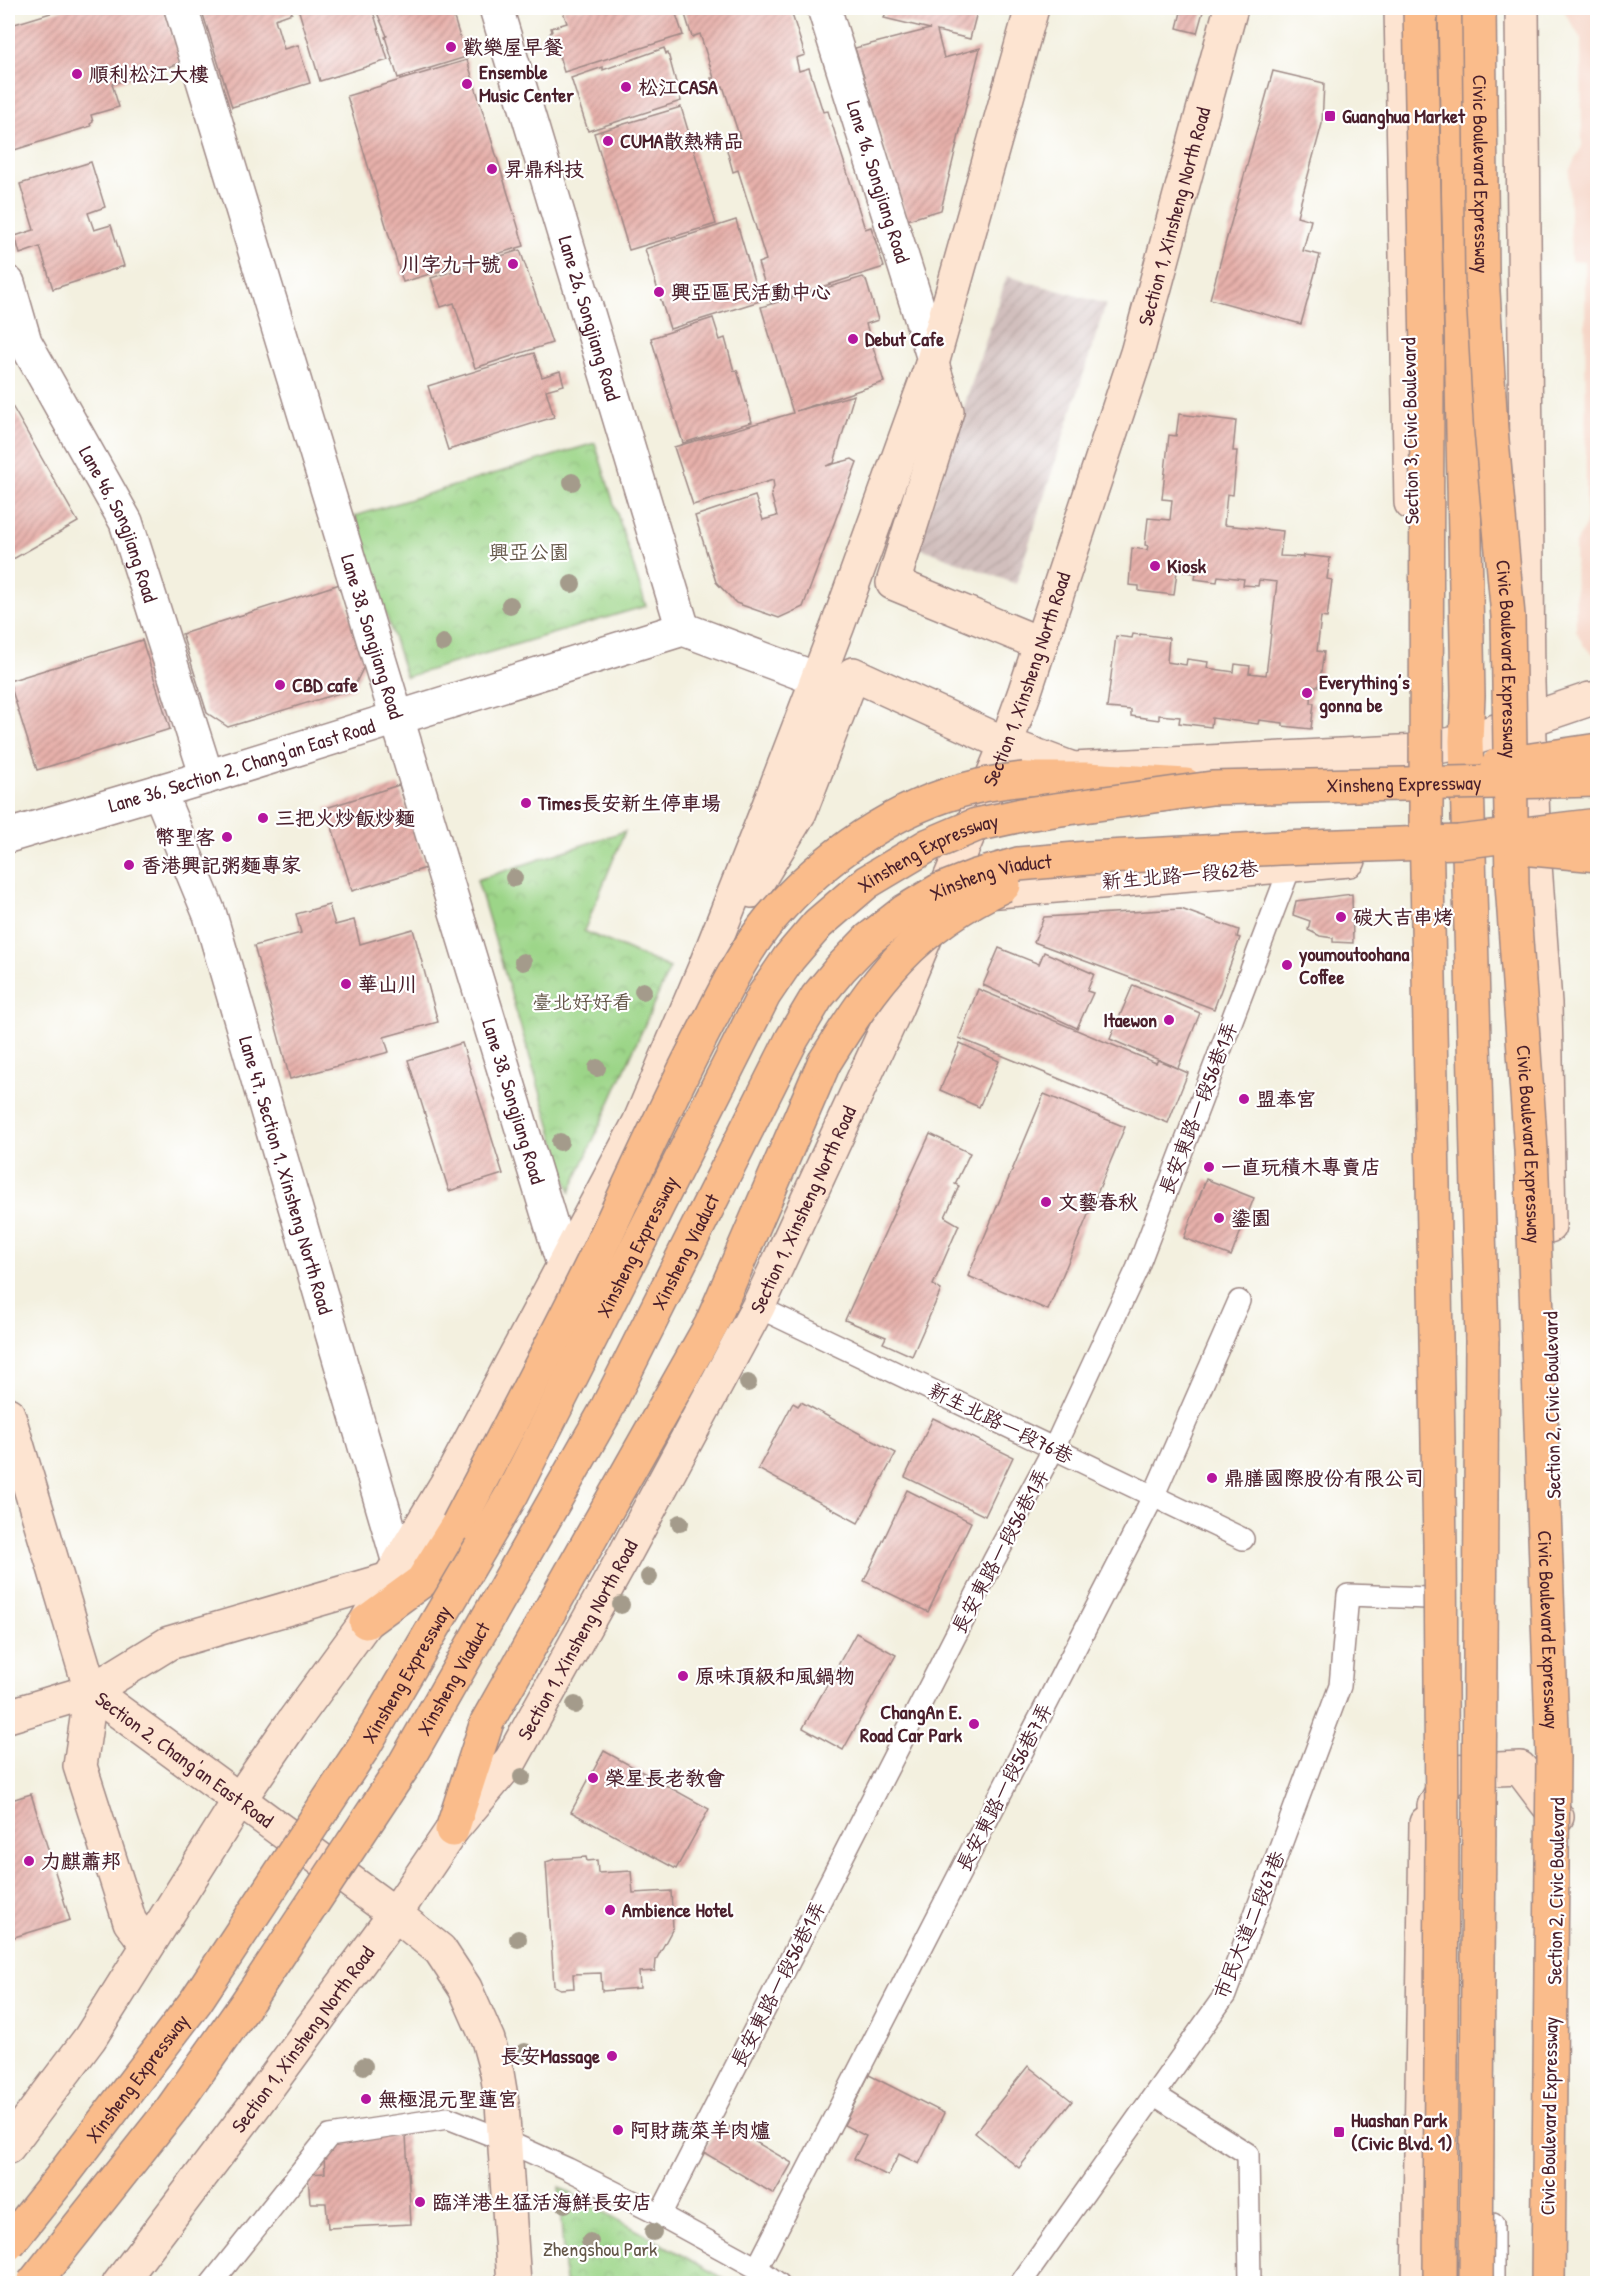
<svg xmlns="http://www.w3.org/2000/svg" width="1605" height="2291" viewBox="0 0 1605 2291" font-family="'Patrick Hand','LXGW WenKai TC',sans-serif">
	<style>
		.built { fill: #f5d2c2 }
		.industrial { fill: url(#industrial-furrows) }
		.park { fill: url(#park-crowns); stroke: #737a5a; stroke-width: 1.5 }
		.building { fill: url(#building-hatch) }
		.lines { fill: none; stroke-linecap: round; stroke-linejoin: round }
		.lane-casing { stroke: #9e8885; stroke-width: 24 }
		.street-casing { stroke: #9e8885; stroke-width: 36 }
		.secondary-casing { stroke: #9e8885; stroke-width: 36 }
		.highway-casing { stroke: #9e8885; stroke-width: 36 }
		.lane { stroke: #fff; stroke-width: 21 }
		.street { stroke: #fff; stroke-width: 33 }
		.secondary { stroke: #fde4d1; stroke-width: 33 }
		.highway { stroke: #fabc8b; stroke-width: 33 }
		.highway-bridge-casing { stroke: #9e8885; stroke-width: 36; stroke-linecap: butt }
		.highway-bridge { stroke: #fabc8b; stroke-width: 33 }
		.tree { fill: #a49b8b }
		.poi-dot { fill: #b5179e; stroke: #fff; stroke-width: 2 }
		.labels { text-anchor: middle; stroke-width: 4.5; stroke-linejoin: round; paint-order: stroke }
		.poi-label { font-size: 20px; font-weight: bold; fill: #4a1f2b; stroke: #fff; text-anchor: start }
		.street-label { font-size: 20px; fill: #4a1f2b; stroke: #fff }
		.park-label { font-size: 20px; fill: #635647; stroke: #fff }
	</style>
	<defs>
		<pattern id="industrial-furrows" width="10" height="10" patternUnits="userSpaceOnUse" patternTransform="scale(1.5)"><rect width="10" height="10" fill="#d1bfbd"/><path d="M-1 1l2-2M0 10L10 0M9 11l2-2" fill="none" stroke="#b5a4a3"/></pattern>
		<pattern id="park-crowns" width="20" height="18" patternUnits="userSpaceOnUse" patternTransform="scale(1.5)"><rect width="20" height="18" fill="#9cd588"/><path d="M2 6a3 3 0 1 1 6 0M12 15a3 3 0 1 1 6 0" fill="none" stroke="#88b676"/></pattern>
		<pattern id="building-hatch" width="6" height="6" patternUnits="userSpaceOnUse" patternTransform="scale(1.5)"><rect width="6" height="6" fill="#e7b1ab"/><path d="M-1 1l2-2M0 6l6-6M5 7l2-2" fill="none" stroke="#bd8f8b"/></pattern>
	</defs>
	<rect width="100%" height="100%" fill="#fff"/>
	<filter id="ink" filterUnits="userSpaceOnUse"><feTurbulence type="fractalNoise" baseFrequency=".0167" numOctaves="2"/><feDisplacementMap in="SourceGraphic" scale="12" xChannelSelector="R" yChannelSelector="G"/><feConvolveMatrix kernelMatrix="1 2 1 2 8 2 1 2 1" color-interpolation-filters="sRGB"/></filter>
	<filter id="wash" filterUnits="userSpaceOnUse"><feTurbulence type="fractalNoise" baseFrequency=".008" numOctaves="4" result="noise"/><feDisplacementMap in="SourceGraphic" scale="24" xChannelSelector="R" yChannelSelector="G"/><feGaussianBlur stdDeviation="1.35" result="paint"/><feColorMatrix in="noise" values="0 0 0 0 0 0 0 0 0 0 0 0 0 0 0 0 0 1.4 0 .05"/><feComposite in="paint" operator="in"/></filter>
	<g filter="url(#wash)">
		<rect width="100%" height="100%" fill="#f3f0df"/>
		<polygon class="built" points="1565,8 1597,8 1597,657 1583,645 1576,630 1575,544 1586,524 1585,262 1571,261 1569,171 1582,146 1581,39 1565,13"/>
		<polygon class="industrial" points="1007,276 1106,304 1016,584 918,547"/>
		<g class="park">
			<polygon points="595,443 646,606 406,677 355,516"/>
			<polygon points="625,831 584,931 670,968 570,1192 477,880"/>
			<polygon points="559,2187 732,2283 565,2283"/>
		</g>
		<g id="blocks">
			<g class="building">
				<polygon points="67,8 163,8 181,63 112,84 119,107 91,115 93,122 90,124 91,126 8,152 8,26"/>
				<polygon points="201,8 291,8 292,13 275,19 284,49 298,45 310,83 232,107"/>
				<polygon points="298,8 372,8 388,60 320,81"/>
				<polygon points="375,8 451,8 466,57 398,78 385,37 387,36"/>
				<polygon points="567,8 674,8 683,35 564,72 556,46 553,45 549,35 552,31 551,28 567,23 562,9"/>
				<polygon points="683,8 790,8 805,55 796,58 799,71 809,68 823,112 828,111 865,229 871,227 884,267 771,303 758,263 766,260 738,170 733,172 725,143 740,138 723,86 715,89 711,78 714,78 700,34 692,37"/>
				<polygon points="887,8 978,8 970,39 937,31 944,58 980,48 941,210 907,220 855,48 930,29 884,18"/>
				<polygon points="1182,8 1204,8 1197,33 1177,28"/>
				<polygon points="664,48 666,54 668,53 681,101 588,131 571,78 603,67 603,70"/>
				<polygon points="467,60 524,246 403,282 347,96"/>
				<polygon points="1273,71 1324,83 1322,124 1297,216 1311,220 1303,251 1320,255 1301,324 1210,299"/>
				<polygon points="681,107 716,224 629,250 594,133"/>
				<polygon points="91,162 105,207 88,213 94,230 111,225 124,266 53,289 40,247 20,254 15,236 34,230 20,184"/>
				<polygon points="736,220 760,301 670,329 645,249"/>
				<polygon points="520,250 552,343 475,368 454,303 441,307 431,278"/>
				<polygon points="863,277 866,280 878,320 866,324 884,382 796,411 854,395 834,463 826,466 852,459 857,462 803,607 779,618 736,603 716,582 695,516 755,496 763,520 777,516 771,494 774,487 773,480 693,505 674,447 793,413 761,307"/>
				<polygon points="713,318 720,340 725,338 734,371 737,370 752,422 683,443 651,338"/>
				<polygon points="534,353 542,377 560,371 564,385 546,390 554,417 448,450 428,386"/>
				<polygon points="8,399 78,522 8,562"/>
				<polygon points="1179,414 1236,421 1233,451 1237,451 1233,495 1227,494 1224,525 1283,531 1280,556 1303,557 1303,555 1330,558 1327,579 1332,580 1327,618 1321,617 1317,651 1324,652 1319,686 1312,686 1311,703 1314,703 1311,729 1283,726 1283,723 1259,720 1258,724 1212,718 1211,727 1179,723 1180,717 1159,715 1159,720 1131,716 1131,710 1107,708 1116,636 1132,638 1133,634 1140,635 1140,634 1169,638 1167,662 1186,665 1187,659 1208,662 1207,668 1234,672 1235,664 1250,666 1249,673 1266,675 1277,582 1259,580 1258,586 1243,585 1244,579 1218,576 1217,582 1195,579 1196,573 1177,571 1174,595 1139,591 1139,586 1129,585 1132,548 1147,550 1148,546 1145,545 1148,518 1170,520 1172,500 1162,499 1169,435 1176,436"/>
				<polygon points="340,584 366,662 353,689 228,727 207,713 182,634"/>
				<polygon points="142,640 170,729 37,770 9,681"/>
				<polygon points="399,785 426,868 352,891 326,808"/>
				<polygon points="1352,894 1353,943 1333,942 1333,938 1320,936 1308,930 1310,921 1293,915 1296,901"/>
				<polygon points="329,905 335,925 354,920 360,944 413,929 438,1022 384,1037 389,1052 290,1079 254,946 301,933 296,914"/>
				<polygon points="1181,909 1239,930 1237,937 1240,938 1214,1009 1034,942 1044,917"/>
				<polygon points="999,948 1039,964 1044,952 1094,974 1087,991 1093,993 1077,1028 983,985"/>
				<polygon points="1133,985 1200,1013 1178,1068 1110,1039"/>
				<polygon points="978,989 1156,1063 1158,1060 1188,1073 1168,1123 959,1038"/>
				<polygon points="462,1043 503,1174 449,1191 408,1060"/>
				<polygon points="960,1043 999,1061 979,1107 940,1090"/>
				<polygon points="1044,1094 1125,1127 1048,1310 968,1276"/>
				<polygon points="930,1134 970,1153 955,1184 959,1186 945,1217 959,1225 933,1285 941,1290 912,1356 883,1343 886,1337 845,1320"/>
				<polygon points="1206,1179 1254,1198 1231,1256 1184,1238"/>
				<polygon points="801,1402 896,1453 858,1523 758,1469 793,1403 798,1406"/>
				<polygon points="933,1418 1013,1457 985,1516 905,1477"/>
				<polygon points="907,1490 971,1522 928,1612 864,1581"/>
				<polygon points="856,1633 896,1655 843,1750 803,1728"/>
				<polygon points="604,1751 709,1809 676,1869 571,1812"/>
				<polygon points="31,1794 70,1920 8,1939 8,1801"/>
				<polygon points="586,1857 587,1861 597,1860 598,1873 631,1871 633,1893 671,1891 673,1928 656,1960 655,1971 639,1972 640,1988 602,1991 601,1973 573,1974 574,1988 560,1989 554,1986 546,1862 555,1859"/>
				<polygon points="1028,2066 1072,2101 1019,2168 975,2133"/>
				<polygon points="869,2075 944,2113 919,2164 899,2154 888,2176 854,2159 866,2136 844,2125"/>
				<polygon points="721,2122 792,2163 774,2194 703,2152"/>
				<polygon points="406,2135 411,2224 328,2228 326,2203 310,2203 308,2174 325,2173 323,2140"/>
			</g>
		</g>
	</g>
	<g filter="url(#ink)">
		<use href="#blocks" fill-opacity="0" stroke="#9e8885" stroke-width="1.5"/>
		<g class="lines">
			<g class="lane-casing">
				<g id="lane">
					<polyline points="758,1307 1243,1539"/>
					<polyline points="1155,2095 1248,2154 1250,2284"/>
					<polyline points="660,2215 994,1560 1054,1448 1137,1269 1291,865"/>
					<polyline points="1493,2224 1493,2284"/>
					<polyline points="757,2268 1153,1497 1239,1301"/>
					<polyline points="211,2284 329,2136 448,2118 504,2140 568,2169 660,2215 757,2268 779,2284"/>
					<polyline points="1020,2284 1225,1995 1340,1686 1348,1595 1427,1598"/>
				</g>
			</g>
			<g class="street-casing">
				<g id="street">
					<path id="s1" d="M181,8L564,1267"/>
					<path id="s2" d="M496,8L683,629"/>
					<path id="s3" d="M824,8L933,356"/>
					<path id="s4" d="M8,283L25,342L126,522L207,777"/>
					<path id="s5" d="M159,791L210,915L399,1563"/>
					<path id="s6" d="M8,836L207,777L683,629L817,679"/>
				</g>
			</g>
			<g class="secondary-casing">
				<g id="secondary">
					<polyline points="1401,8 1411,503"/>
					<polyline points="1522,8 1528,683 1534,851 1545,1003 1549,1226"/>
					<polyline points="932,364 947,411 893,583 1041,644"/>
					<polyline points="752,891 800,812 853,674 1006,744 1073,769 1419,751 1466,741 1590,699 1598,698"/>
					<polyline points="976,893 1349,860"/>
					<path id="s7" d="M8,1414L91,1691L395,1914L440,1950L465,1988L488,2040L497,2073L502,2103L514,2284"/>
					<polyline points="91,1691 80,1766 130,1922 148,1945"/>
					<polyline points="8,1716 91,1691 169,1643 389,1579"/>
					<polyline points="1434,1806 1453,1771 1520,1768 1557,1817"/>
					<polyline points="8,2147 90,2038 240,1799 290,1726 366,1622 389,1579 456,1468 639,1123 705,967 766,813 838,625 932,364 1032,8"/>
					<path id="s8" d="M119,2284L251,2110L395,1914L452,1830L511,1760L623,1558L758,1307L897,1006L1006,744L1025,691L1137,353L1231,8"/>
					<polyline points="1419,2284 1426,1823"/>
				</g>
			</g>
			<g class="highway-casing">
				<g id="highway">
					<polyline points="1455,8 1468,696 1466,741 1482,1340"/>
					<polyline points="1024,779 1087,779 1186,785"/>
					<polyline points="366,1622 422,1581 458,1524"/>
					<polyline points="452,1830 487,1722 711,1325 824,1063"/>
				</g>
			</g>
			<use href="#lane" class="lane"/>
			<use href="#street" class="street"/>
			<use href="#secondary" class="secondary"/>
			<use href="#highway" class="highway"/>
			<g class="highway-bridge-casing">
				<g id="highway-bridge">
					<polyline points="1420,8 1427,349 1426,821 1440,1545 1442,1829 1440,2284"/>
					<path id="s9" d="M1479,8L1482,274L1491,429L1508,616L1512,884L1531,1150L1553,1757L1548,2284"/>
					<polyline points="1498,765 1598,750"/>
					<polyline points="1521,848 1598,855"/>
					<path d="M824,1063C876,979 913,928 1004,885"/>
					<path d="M458,1524C509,1426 561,1330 608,1231C642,1158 675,1085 713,1014C730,980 747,947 771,918C823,857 896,805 975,787C991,783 1007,781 1024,779"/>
					<path id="s10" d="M8,2244L60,2179L196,2001L363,1748L512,1494L764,995L789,958L818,924L867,882L929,845L976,825L1026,814L1212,788L1598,780"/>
					<path id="s11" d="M33,2284L171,2110L244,2007L403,1767L604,1414L792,1039L817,997L841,968L869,939L905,911L938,891L976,876L1018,864L1088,858L1280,848L1459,842L1598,825"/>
					<polyline points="1476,2284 1482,1340"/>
				</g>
			</g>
			<use href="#highway-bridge" class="highway-bridge"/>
		</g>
		<g class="tree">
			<circle cx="572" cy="482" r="9"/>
			<circle cx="572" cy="584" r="9"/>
			<circle cx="510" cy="605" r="9"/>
			<circle cx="443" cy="643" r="9"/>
			<circle cx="514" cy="878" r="9"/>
			<circle cx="523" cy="962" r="9"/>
			<circle cx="643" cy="991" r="9"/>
			<circle cx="597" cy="1068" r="9"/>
			<circle cx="560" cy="1142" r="9"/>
			<circle cx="748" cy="1383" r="9"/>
			<circle cx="680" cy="1523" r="9"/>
			<circle cx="649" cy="1577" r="9"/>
			<circle cx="621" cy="1605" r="9"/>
			<circle cx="575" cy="1705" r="9"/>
			<circle cx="522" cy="1777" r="9"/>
			<circle cx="518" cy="1939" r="9"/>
			<circle cx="525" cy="2052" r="9"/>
			<circle cx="364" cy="2066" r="9"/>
			<circle cx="565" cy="2204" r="9"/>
			<circle cx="653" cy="2232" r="9"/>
			<circle cx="590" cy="2242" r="9"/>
		</g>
	</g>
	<g class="poi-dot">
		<circle cx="451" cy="47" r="6"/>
		<circle cx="77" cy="74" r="6"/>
		<circle cx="467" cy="84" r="6"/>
		<circle cx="626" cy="87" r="6"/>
		<rect x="1324" y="110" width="12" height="12" rx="3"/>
		<circle cx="608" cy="141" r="6"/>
		<circle cx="492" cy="169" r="6"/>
		<circle cx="513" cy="264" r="6"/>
		<circle cx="659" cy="292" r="6"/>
		<circle cx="853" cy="339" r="6"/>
		<circle cx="1155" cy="566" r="6"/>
		<circle cx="280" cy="685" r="6"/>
		<circle cx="1307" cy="693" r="6"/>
		<circle cx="526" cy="803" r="6"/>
		<circle cx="263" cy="818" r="6"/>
		<circle cx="227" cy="837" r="6"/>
		<circle cx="129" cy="865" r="6"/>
		<circle cx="1341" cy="917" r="6"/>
		<circle cx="1287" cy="965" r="6"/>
		<circle cx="346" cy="984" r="6"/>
		<circle cx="1169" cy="1020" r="6"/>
		<circle cx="1244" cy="1099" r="6"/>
		<circle cx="1209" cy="1167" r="6"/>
		<circle cx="1046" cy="1202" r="6"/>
		<circle cx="1219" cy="1218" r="6"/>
		<circle cx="1212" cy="1478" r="6"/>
		<circle cx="683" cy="1676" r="6"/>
		<circle cx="974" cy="1724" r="6"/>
		<circle cx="593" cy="1778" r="6"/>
		<circle cx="29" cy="1861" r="6"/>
		<circle cx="610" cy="1910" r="6"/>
		<circle cx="612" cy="2056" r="6"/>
		<circle cx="366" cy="2099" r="6"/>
		<circle cx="618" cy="2130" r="6"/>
		<rect x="1333" y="2126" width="12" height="12" rx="3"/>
		<circle cx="420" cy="2202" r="6"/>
	</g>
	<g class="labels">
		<g class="poi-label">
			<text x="463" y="54">歡樂屋早餐</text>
			<text x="479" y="79">Ensemble<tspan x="479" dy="23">Music Center</tspan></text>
			<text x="89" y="81">順利松江大樓</text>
			<text x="638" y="94">松江CASA</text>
			<text x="1342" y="123">Guanghua Market</text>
			<text x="620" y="148">CUMA散熱精品</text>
			<text x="504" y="176">昇鼎科技</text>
			<text x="501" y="271" text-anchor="end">川字九十號</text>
			<text x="671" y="299">興亞區民活動中心</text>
			<text x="865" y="346">Debut Cafe</text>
			<text x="1167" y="573">Kiosk</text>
			<text x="1319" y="689">Everything’s<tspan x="1319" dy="23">gonna be</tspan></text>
			<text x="292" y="692">CBD cafe</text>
			<text x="538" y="810">Times長安新生停車場</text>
			<text x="275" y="825">三把火炒飯炒麵</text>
			<text x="215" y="844" text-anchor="end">幣聖客</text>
			<text x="141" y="872">香港興記粥麵專家</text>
			<text x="1353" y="924">碳大吉串烤</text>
			<text x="1299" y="961">youmoutoohana<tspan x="1299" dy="23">Coffee</tspan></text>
			<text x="358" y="991">華山川</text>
			<text x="1157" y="1027" text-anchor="end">Itaewon</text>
			<text x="1256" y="1106">盟奉宮</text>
			<text x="1221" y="1174">一直玩積木專賣店</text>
			<text x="1058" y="1209">文藝春秋</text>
			<text x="1231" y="1225">鍌園</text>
			<text x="1224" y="1485">鼎膳國際股份有限公司</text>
			<text x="695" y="1683">原味頂級和風鍋物</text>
			<text x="962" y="1719" text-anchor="end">ChangAn E.<tspan x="962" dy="23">Road Car Park</tspan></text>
			<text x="605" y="1785">榮星長老教會</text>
			<text x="41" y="1868">力麒蕭邦</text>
			<text x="622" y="1917">Ambience Hotel</text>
			<text x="600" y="2063" text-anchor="end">長安Massage</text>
			<text x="378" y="2106">無極混元聖蓮宮</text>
			<text x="1351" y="2127">Huashan Park<tspan x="1351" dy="23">(Civic Blvd. 1)</tspan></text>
			<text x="630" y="2137">阿財蔬菜羊肉爐</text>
			<text x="432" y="2209">臨洋港生猛活海鮮長安店</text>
		</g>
		<g class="street-label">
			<text dy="7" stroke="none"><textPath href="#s9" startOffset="166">Civic Boulevard Expressway</textPath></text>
			<text dy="7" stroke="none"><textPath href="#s3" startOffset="182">Lane 16, Songjiang Road</textPath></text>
			<text dy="7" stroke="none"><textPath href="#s8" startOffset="2340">Section 1, Xinsheng North Road</textPath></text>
			<text dy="7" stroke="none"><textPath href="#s2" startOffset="324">Lane 26, Songjiang Road</textPath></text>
			<text transform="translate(1410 431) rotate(-91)" y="7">Section 3, Civic Boulevard</text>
			<text dy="7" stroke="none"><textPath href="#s4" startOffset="267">Lane 46, Songjiang Road</textPath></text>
			<text dy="7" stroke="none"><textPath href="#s1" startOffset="657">Lane 38, Songjiang Road</textPath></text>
			<text dy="7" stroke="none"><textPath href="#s9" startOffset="652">Civic Boulevard Expressway</textPath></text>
			<text dy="7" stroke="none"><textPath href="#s8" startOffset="1854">Section 1, Xinsheng North Road</textPath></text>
			<text dy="7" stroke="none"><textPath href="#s6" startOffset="244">Lane 36, Section 2, Chang'an East Road</textPath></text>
			<text dy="7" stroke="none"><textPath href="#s10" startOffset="2172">Xinsheng Expressway</textPath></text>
			<text dy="7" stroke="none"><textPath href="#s10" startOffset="1686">Xinsheng Expressway</textPath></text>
			<text transform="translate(1180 875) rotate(-5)" y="7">新生北路一段62巷</text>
			<text dy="7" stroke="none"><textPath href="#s11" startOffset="1728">Xinsheng Viaduct</textPath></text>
			<text dy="7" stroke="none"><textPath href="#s1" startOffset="1143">Lane 38, Songjiang Road</textPath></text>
			<text transform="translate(1198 1108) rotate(-69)" y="7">長安東路一段56巷1弄</text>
			<text dy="7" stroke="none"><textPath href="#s9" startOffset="1138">Civic Boulevard Expressway</textPath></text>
			<text dy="7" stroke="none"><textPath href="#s5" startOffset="405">Lane 47, Section 1, Xinsheng North Road</textPath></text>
			<text dy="7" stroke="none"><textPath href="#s8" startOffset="1278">Section 1, Xinsheng North Road</textPath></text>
			<text dy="7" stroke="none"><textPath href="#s10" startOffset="1182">Xinsheng Expressway</textPath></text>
			<text dy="7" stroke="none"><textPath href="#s11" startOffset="1224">Xinsheng Viaduct</textPath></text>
			<text transform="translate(1552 1405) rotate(-91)" y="7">Section 2, Civic Boulevard</text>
			<text transform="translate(1001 1423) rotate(26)" y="7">新生北路一段76巷</text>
			<text transform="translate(1000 1551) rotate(-62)" y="7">長安東路一段56巷1弄</text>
			<text dy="7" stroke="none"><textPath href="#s9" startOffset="1624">Civic Boulevard Expressway</textPath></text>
			<text dy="7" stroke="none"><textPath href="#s8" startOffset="792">Section 1, Xinsheng North Road</textPath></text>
			<text dy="7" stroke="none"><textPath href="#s10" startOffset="696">Xinsheng Expressway</textPath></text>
			<text dy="7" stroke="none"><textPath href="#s11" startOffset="738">Xinsheng Viaduct</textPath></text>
			<text dy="7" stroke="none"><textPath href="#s7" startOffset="405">Section 2, Chang'an East Road</textPath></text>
			<text transform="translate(1004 1787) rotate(-63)" y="7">長安東路一段56巷7弄</text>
			<text transform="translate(1556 1891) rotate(-89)" y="7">Section 2, Civic Boulevard</text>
			<text transform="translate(1249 1925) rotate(-68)" y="7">市民大道二段67巷</text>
			<text transform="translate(778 1984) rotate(-63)" y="7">長安東路一段56巷1弄</text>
			<text dy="7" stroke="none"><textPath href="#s8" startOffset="306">Section 1, Xinsheng North Road</textPath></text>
			<text dy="7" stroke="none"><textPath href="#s10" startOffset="210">Xinsheng Expressway</textPath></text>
			<text transform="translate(1549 2116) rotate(-89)" y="7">Civic Boulevard Expressway</text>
		</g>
		<g class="park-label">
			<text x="529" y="559">興亞公園</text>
			<text x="582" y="1009">臺北好好看</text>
			<text x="600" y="2256">Zhengshou Park</text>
		</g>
	</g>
	<rect width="1605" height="2291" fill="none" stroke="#fff" stroke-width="30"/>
</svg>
